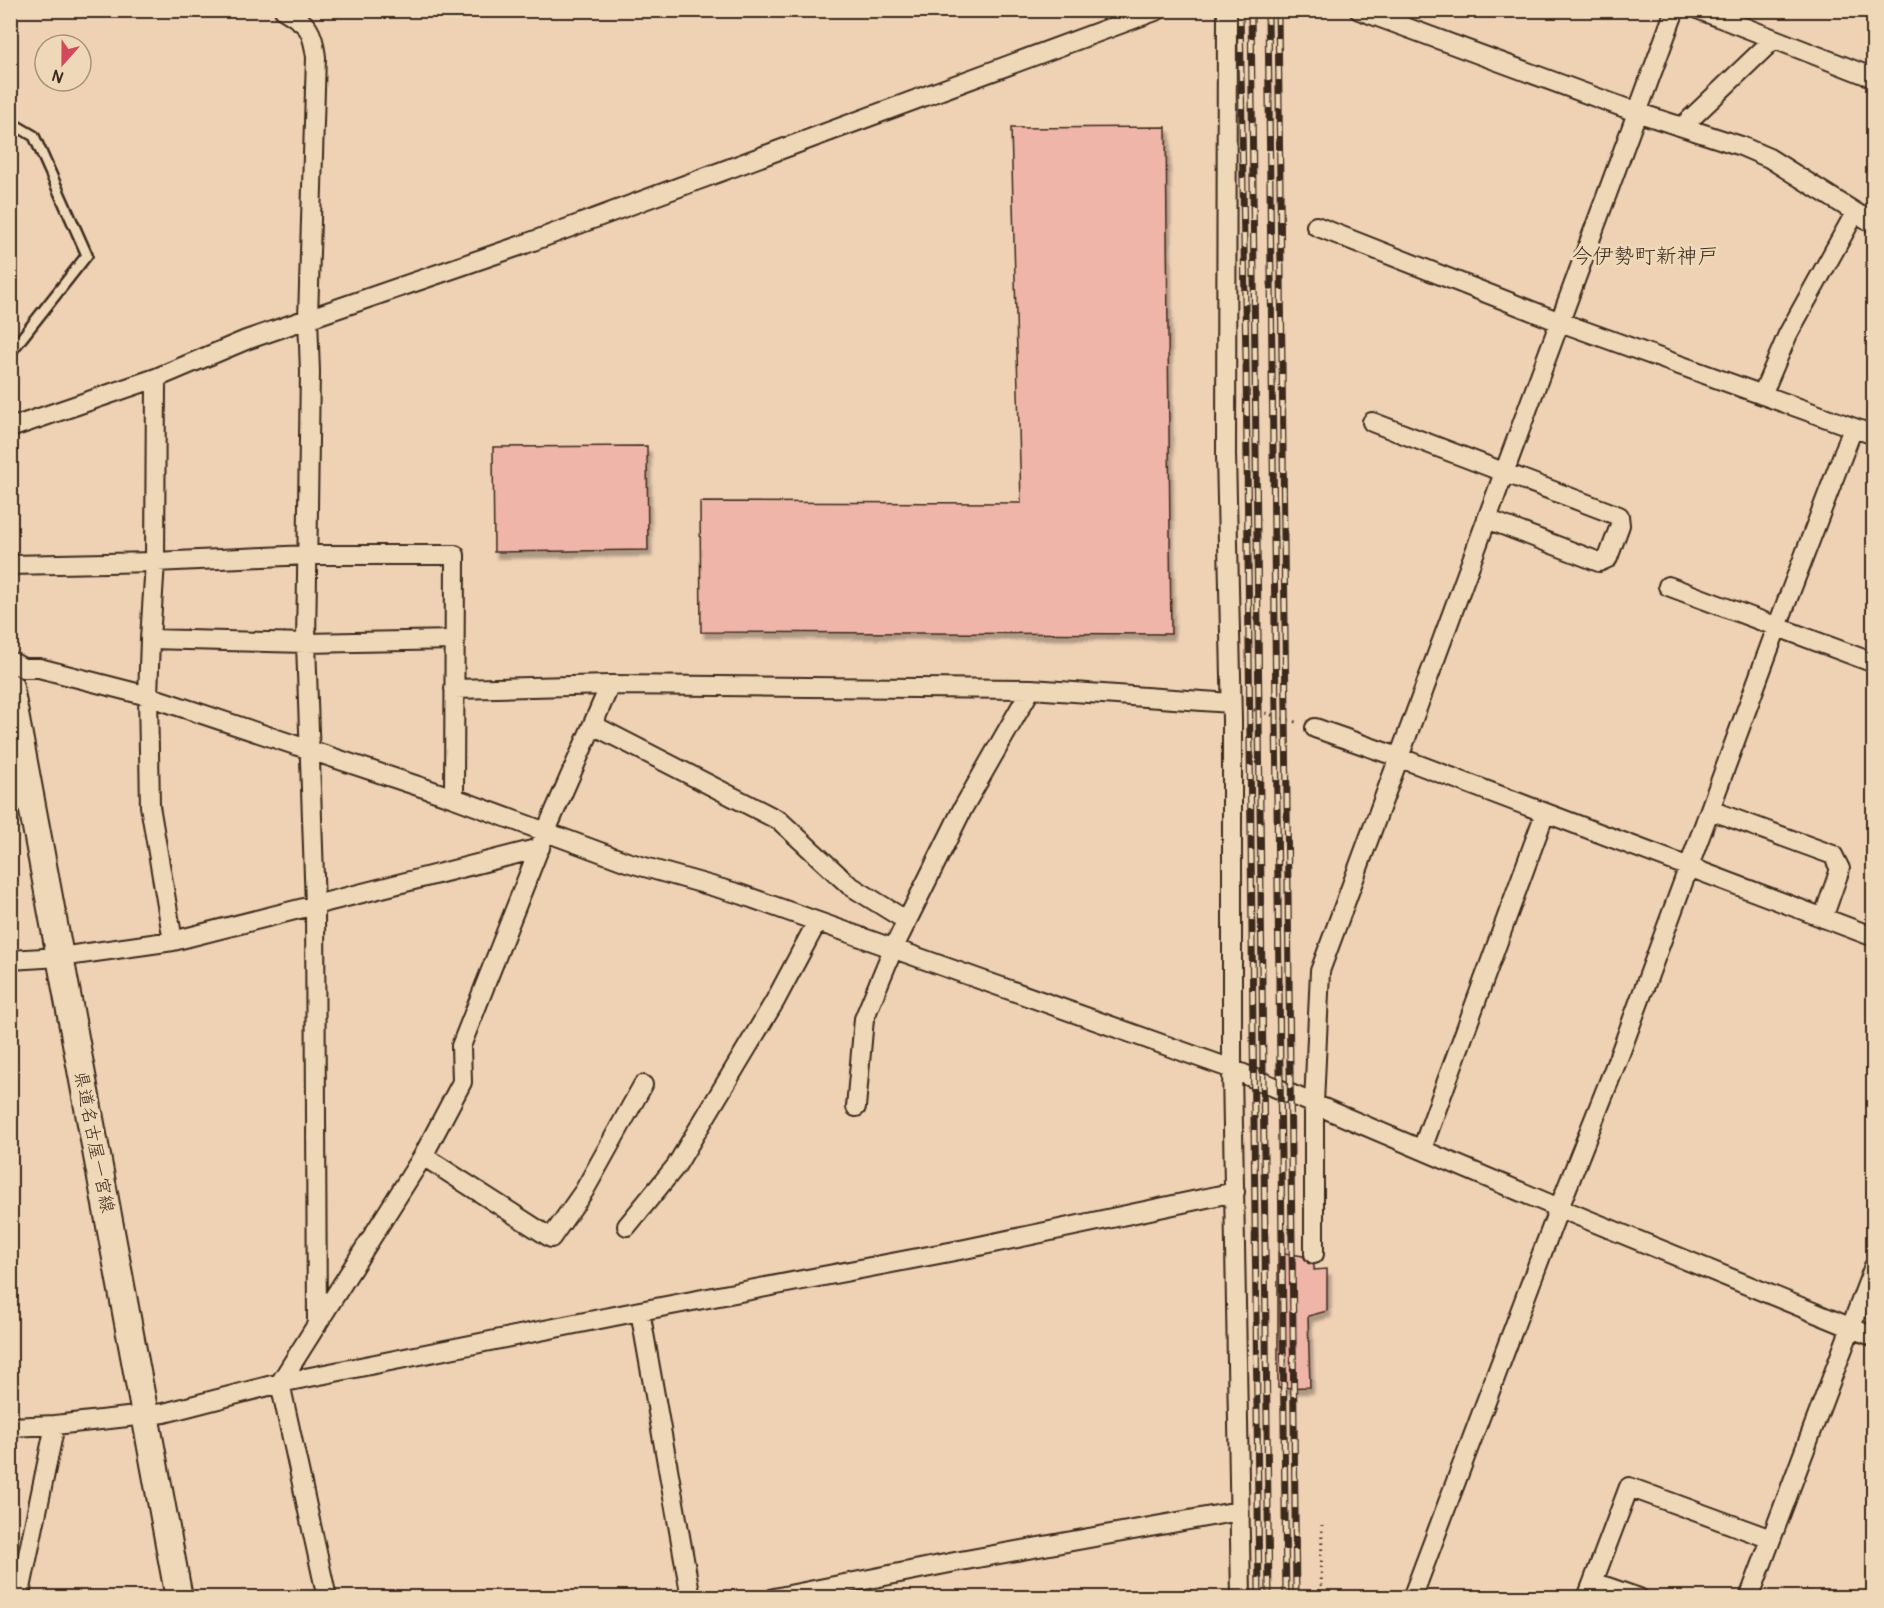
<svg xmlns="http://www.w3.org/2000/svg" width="1884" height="1608" viewBox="0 0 1884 1608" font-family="Pangolin,'Klee One',sans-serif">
  <defs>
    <filter id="shadow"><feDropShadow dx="3.5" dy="6" stdDeviation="1.5" flood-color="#0004"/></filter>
  </defs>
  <rect width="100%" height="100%" fill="#efd1b4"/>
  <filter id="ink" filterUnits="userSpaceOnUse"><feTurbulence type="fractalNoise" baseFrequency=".0167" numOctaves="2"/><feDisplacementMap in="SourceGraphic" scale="12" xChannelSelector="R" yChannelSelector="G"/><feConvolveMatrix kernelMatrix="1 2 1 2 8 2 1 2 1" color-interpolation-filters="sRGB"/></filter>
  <g filter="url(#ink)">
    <path fill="#efb5a8" stroke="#3b2a1e" stroke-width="1.5" filter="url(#shadow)" d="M1166 127 1171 634 701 632 700 502 1021 503 1011 128Z
      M647 446 648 550 494 552 493 447Z
      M1278 1252 1303 1256 1308 1263 1314 1265V1270L1327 1269V1311L1308 1316 1310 1387 1278 1388Z"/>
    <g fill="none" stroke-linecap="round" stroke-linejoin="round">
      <defs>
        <path id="service" d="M10 122 34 136 87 255 10 353"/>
        <path id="minor" d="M284 10C309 25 312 29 316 57L308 318 310 372 306 643 315 906 317 1325
          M1227 10 1226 455 1232 720V1069L1241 1598
          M1359 10 1636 112 1741 146 1769 158 1874 224
          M1700 10 1874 78
          M1682 127 1773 40
          M1316 226 1560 322 1874 435
          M156 378 155 562 150 639 148 696 150 806 173 941
          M1762 395 1788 334 1855 213
          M1372 422 1619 516 1620 525 1608 558 1599 562 1487 519
          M10 428 156 378 246 340 525 244 1158 10
          M10 565 155 562 308 555H455L454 798
          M1668 586 1874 663
          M150 639 306 643 454 640
          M10 661 23 668H39L148 696 454 798 627 862 740 894 1232 1069 1559 1208 1874 1337
          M454 689 610 685 1031 689 1231 703
          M593 725 780 821 849 885 907 921
          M1315 728 1398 757 1874 937
          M1710 810 1833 855 1840 869 1823 918
          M10 960 60 957 173 941 540 848
          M856 1107 864 1019 893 949 963 808 1031 689
          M1422 1149 1545 813
          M423 1156 551 1238 584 1191 643 1085
          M627 1226 676 1166 775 1001 817 922
          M1314 1254V1104L1320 971 1675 10
          M640 1311 691 1598
          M10 1427 55 1425 164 1413 280 1383 640 1311 965 1249 1235 1192
          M1593 1582 1639 1598
          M19 1598 55 1425
          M327 1598 280 1383 423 1156 462 1082 461 1046 546 831 610 685
          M774 1598 955 1562 1239 1511
          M1412 1598 1559 1208 1621 1051 1777 627 1853 428
          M1587 1598 1629 1487 1771 1539
          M1749 1598 1874 1266"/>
        <path id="secondary" d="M10 687 179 1598"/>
      </defs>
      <use href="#service" stroke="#3b2a1e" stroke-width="14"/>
      <use href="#minor" stroke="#3b2a1e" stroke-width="22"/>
      <use href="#secondary" stroke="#3b2a1e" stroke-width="30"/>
      <path stroke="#3b2a1e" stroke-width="3" stroke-dasharray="1.5 4.5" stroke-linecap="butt" d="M10 610 18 646
        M1248 708 1299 723
        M1321 1598 1322 1525"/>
      <use href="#service" stroke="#efd8b7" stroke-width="9"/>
      <use href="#minor" stroke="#efd8b7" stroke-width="18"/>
      <use href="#secondary" stroke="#efd8b7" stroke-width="26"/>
      <defs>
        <path id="rail" d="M1240 10 1246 362 1259 1598
          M1251 10 1269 1598
          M1268 10 1286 1598
          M1278 10 1296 1598"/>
      </defs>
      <use href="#rail" stroke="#3b2a1e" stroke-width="7"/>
      <use href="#rail" stroke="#efd8b7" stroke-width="4.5" stroke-dasharray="14" stroke-linecap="butt"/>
    </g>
  </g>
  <g text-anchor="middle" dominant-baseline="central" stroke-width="6" stroke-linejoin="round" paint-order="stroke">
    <g font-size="18" fill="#3b2a1e" stroke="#efd8b7">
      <text transform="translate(94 1142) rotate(79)">県道名古屋一宮線</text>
    </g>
    <g font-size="21" fill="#3b2a1e" stroke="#efd8b7">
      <text x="1645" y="256">今伊勢町新神戸</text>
    </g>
  </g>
  <rect width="1884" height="1608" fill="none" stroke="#efd8b7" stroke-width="36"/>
  <rect x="18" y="18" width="1848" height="1572" fill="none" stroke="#3b2a1e" stroke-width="2" filter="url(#ink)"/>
  <g transform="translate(63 63) rotate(201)"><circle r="28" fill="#efd8b7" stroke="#a7927a" stroke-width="1.5"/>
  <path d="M0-4.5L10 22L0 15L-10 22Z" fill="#d1495b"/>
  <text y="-9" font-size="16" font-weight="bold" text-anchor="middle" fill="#3b2a1e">N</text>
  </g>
</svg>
